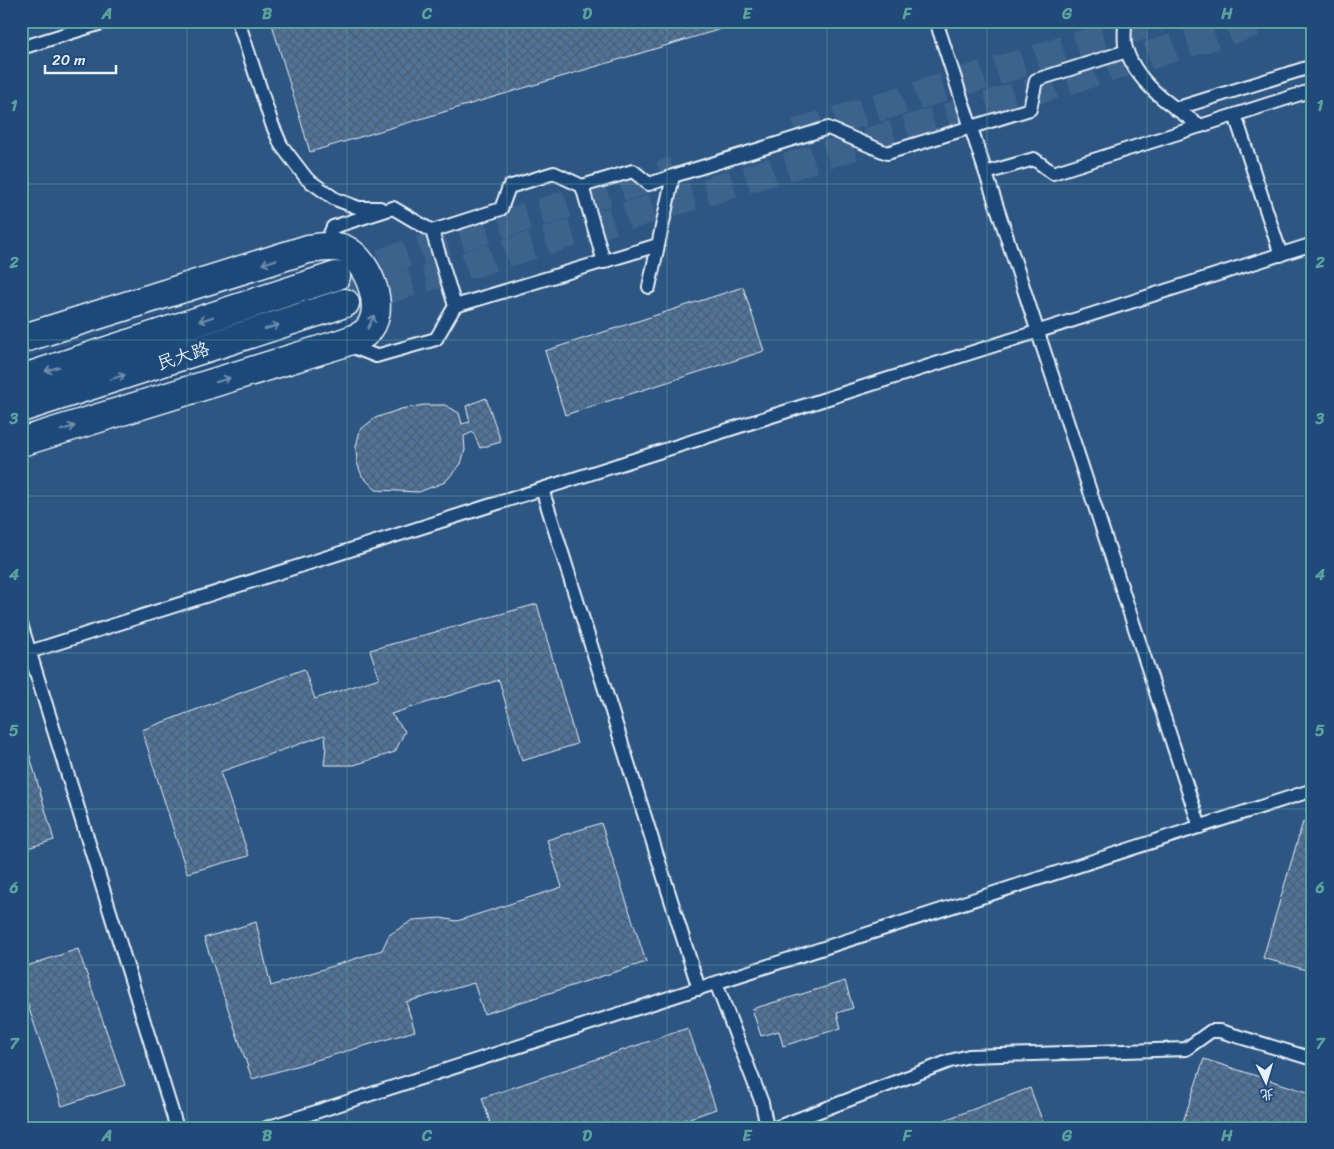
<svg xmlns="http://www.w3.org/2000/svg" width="1334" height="1149" viewBox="0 0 1334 1149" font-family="Sriracha,'LXGW WenKai TC',sans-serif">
  <defs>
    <pattern id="building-cross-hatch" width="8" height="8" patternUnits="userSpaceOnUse" patternTransform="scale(1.25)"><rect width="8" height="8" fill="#517399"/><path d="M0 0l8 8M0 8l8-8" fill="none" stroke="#4c5e72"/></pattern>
  </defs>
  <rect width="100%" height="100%" fill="#1f4a7a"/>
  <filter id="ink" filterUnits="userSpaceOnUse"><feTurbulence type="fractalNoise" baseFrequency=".02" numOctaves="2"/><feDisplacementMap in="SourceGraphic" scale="10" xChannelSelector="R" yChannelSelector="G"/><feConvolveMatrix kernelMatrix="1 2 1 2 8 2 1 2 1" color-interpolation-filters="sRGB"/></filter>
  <g filter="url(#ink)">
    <path fill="#2e5683" d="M21 21H1313V1128H21V422L352 325 331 262 21 359Z"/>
    <path fill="url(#building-cross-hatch)" stroke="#e8f1f8" d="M271 21H748L310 152Z
      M743 287 764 351 565 415 545 351Z
      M486 398 501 442 480 448 473 432 464 436 465 450 461 464 445 482 419 492 376 490 362 476 357 463 356 447 360 430 375 418 401 409 424 405H445L459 413 462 424 470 422 466 406Z
      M537 604 577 744 522 761 499 680 391 714 405 731 395 752 354 765H324L326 747 325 735 220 772 249 856 187 873 142 730 304 669 315 699 379 678 370 650Z
      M21 725 54 840 21 850Z
      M1303 822 1313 825V972L1263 958Z
      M601 823 646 962 484 1014 474 983 406 1002 415 1031 252 1079 204 938 256 922 271 986 382 950 389 935 413 920 441 918 457 921 562 887 547 840Z
      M78 949 125 1085 62 1106 21 985V968Z
      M845 981 853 1008 837 1013 841 1028 783 1046 779 1031 761 1036 752 1009Z
      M688 1028 716 1109 661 1128H492L482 1098Z
      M1204 1059 1313 1094V1128H1181Z
      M1030 1088 1045 1128H923Z"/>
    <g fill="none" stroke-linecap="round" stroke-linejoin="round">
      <path stroke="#3d638d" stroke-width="28" stroke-dasharray="28 14" stroke-linecap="butt" d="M796 133 1158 21
        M340 275 674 171
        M345 303 1261 21"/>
      <defs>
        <path id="service" d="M238 21 272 124 281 145 307 179 335 199 359 208H380
          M936 21 1200 827
          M1125 21C1125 29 1124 37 1125 45 1134 82 1171 106 1201 126
          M21 48 108 21
          M1175 109 1313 66
          M1235 115 1281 255
          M986 173 1034 159 1053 173 1313 90
          M582 186 604 262
          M432 231 501 209 509 187 554 173 582 186 633 171 649 184 673 176
          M324 247 333 227 393 208 432 231 455 306 436 339 376 356 348 345
          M649 287 673 176 828 128 887 153 1030 109 1036 80 1127 51
          M455 306 658 245
          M542 489 699 989
          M21 624 177 1128
          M29 652 1313 244
          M716 983 762 1103 767 1128
          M266 1128 1313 790
          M775 1128 950 1061 969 1056 1186 1049 1211 1031H1220L1313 1059"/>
        <path id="tertiary" d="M21 339 308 249C319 248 335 244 346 250 369 262 389 313 365 333 359 338 350 340 343 343L21 442"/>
        <path id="secondary" d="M21 379 336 276
          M21 408 345 303"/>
      </defs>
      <use href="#service" stroke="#e8f1f8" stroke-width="16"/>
      <use href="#tertiary" stroke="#e8f1f8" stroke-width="31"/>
      <use href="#secondary" stroke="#e8f1f8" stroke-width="31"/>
      <use href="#service" stroke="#1f4a7a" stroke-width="12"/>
      <use href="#tertiary" stroke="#1f4a7a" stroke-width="28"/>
      <use href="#secondary" stroke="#1f4a7a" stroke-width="28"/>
    </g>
    <defs><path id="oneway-shaft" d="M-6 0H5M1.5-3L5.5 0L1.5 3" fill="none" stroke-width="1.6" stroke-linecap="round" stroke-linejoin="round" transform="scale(1.25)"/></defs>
    <g stroke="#6f8dac">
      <use href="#oneway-shaft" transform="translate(269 262) rotate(163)"/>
      <use href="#oneway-shaft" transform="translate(206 319) rotate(162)"/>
      <use href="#oneway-shaft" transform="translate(371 322) rotate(-64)"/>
      <use href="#oneway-shaft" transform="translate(272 327) rotate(-18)"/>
      <use href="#oneway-shaft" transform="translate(52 369) rotate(162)"/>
      <use href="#oneway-shaft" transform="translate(118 377) rotate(-18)"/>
      <use href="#oneway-shaft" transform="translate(223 380) rotate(-17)"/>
      <use href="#oneway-shaft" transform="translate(68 428) rotate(-17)"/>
    </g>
  </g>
  <path fill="none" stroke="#5ba19e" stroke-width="1" stroke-opacity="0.55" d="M187 21V1128M347 21V1128M507 21V1128M667 21V1128M827 21V1128M987 21V1128M1147 21V1128M21 184H1313M21 340H1313M21 496H1313M21 653H1313M21 809H1313M21 965H1313"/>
  <g text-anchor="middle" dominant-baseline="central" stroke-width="5" stroke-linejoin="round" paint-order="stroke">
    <g font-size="18" fill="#e8f1f8" stroke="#1f4a7a">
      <text transform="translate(183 356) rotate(-18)">民大路</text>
    </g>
  </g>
  <rect width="1334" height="1149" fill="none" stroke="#1f4a7a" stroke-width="55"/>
  <g transform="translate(1266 1082) rotate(175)" stroke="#1f4a7a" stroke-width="4" paint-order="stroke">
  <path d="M0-4L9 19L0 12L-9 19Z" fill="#e8f1f8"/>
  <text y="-8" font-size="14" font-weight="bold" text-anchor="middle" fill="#e8f1f8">北</text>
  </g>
  <path d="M45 65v8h71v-8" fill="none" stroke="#e8f1f8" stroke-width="2.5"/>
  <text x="52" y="65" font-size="15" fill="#e8f1f8" stroke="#1f4a7a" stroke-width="4" paint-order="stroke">20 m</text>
  <rect x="28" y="28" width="1278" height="1094" fill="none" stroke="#5ba19e" stroke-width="2"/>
  <g font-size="16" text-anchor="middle" font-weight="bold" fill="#5ba19e">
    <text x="107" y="19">A</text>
    <text x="267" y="19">B</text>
    <text x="427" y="19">C</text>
    <text x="587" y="19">D</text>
    <text x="747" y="19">E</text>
    <text x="907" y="19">F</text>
    <text x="1067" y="19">G</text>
    <text x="1227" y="19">H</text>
    <text x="14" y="111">1</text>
    <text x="1320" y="111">1</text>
    <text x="14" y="268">2</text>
    <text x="1320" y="268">2</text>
    <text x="14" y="424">3</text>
    <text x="1320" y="424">3</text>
    <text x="14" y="580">4</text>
    <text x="1320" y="580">4</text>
    <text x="14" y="736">5</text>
    <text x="1320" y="736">5</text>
    <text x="14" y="893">6</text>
    <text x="1320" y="893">6</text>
    <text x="14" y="1049">7</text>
    <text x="1320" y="1049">7</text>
    <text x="107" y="1141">A</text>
    <text x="267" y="1141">B</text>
    <text x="427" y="1141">C</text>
    <text x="587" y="1141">D</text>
    <text x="747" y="1141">E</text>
    <text x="907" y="1141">F</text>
    <text x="1067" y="1141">G</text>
    <text x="1227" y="1141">H</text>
  </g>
</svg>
